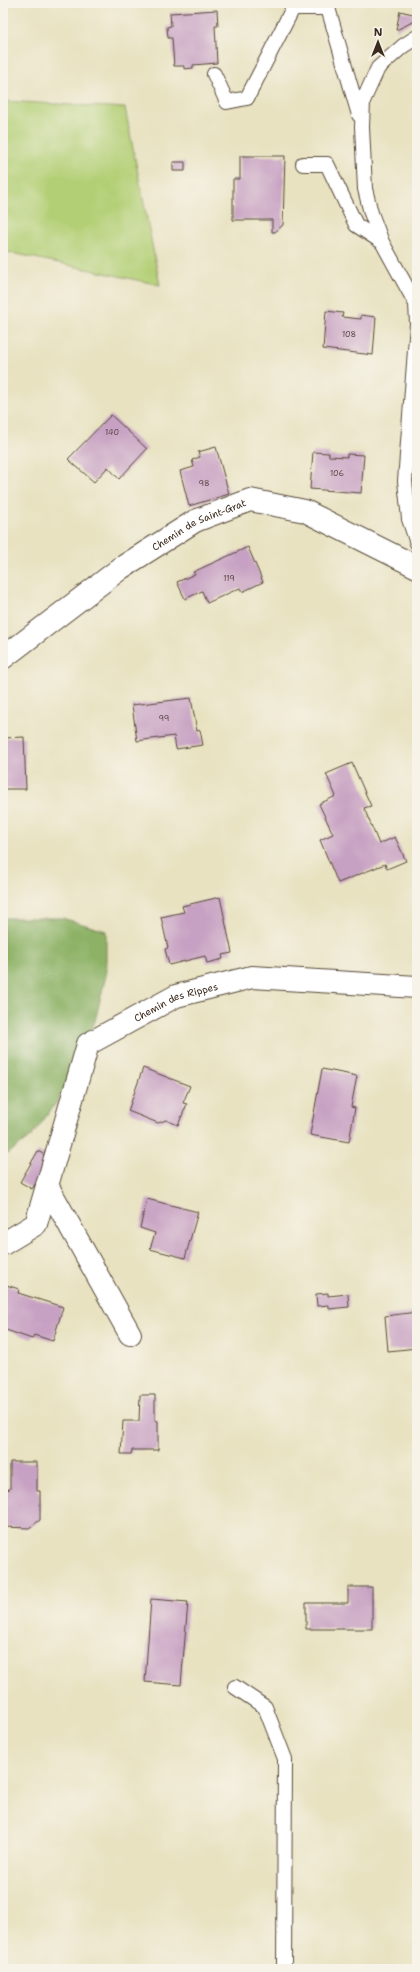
<svg xmlns="http://www.w3.org/2000/svg" width="420" height="1972" viewBox="0 0 420 1972" font-family="'Shantell Sans',sans-serif">
  <rect width="100%" height="100%" fill="#f7f3e8"/>
  <filter id="ink" filterUnits="userSpaceOnUse"><feTurbulence type="fractalNoise" baseFrequency=".025" numOctaves="2"/><feDisplacementMap in="SourceGraphic" scale="8" xChannelSelector="R" yChannelSelector="G"/><feConvolveMatrix kernelMatrix="1 2 1 2 8 2 1 2 1" color-interpolation-filters="sRGB"/></filter>
  <filter id="wash" filterUnits="userSpaceOnUse"><feTurbulence type="fractalNoise" baseFrequency=".012" numOctaves="4" result="noise"/><feDisplacementMap in="SourceGraphic" scale="16" xChannelSelector="R" yChannelSelector="G"/><feGaussianBlur stdDeviation="0.9" result="paint"/><feColorMatrix in="noise" values="0 0 0 0 0 0 0 0 0 0 0 0 0 0 0 0 0 1.4 0 .05"/><feComposite in="paint" operator="in"/></filter>
  <g filter="url(#wash)">
    <rect width="100%" height="100%" fill="#e8e2c1"/>
    <path fill="#b2cf75" stroke="#767c4a" d="M3 101 125 108 160 285 3 251Z"/>
    <path fill="#8db266" stroke="#646e42" d="M3 918H62L106 931V975L95 1021 66 1089 31 1137 3 1157Z"/>
    <g id="blocks">
      <path fill="#c7a1c3" d="M217 10 218 26H215L217 63 193 65V68L184 69V66H174L172 38H168L167 27 171 26 170 13Z
        M400 11 417 15V20L396 30Z
        M240 156H285L283 225 275 232H272V220H233V179H240Z
        M173 162H185V171H173Z
        M416 237H417V253H415Z
        M326 311 343 313 342 317 361 319V315L376 317 373 355 323 349Z
        M111 415 147 449 119 479 108 467 94 482 68 459Z
        M216 447 229 494 189 506 180 471 194 467 192 460 200 457 198 452Z
        M313 452 329 453V456L347 457V454L364 455 361 493 310 489Z
        M248 547 263 582 242 592 240 588 207 603 202 591 185 599 177 582 195 574 193 572Z
        M191 698 197 731 200 730 203 745 176 749 174 736 137 741 132 705Z
        M24 737 26 789H3V738Z
        M352 763 371 806 364 808 379 844 395 837 406 861 387 869 385 864 338 883 320 840 333 834 319 804 336 796 326 774Z
        M220 897 232 953 222 955 223 959 207 963 205 956 169 965 165 949 168 948 161 917 184 912 182 906Z
        M143 1068 190 1086 183 1103 187 1104 178 1125 166 1120 158 1123 128 1111Z
        M322 1069 357 1076 351 1107 355 1108 349 1142 310 1135Z
        M38 1151 51 1159 32 1189 20 1182Z
        M147 1199 198 1212 185 1258 150 1249 155 1233 140 1228Z
        M3 1284 19 1289 18 1293 63 1307 53 1341 34 1335 32 1339 3 1329Z
        M328 1293V1296L348 1294 349 1307 329 1309V1305L317 1306 316 1294Z
        M417 1312V1348L388 1351 385 1316Z
        M140 1395H155V1420L158 1421V1450H132L131 1454H121L123 1421H139Z
        M10 1462H37V1491H40V1520L29 1528 4 1527 5 1490 10 1489Z
        M348 1587H372V1629H306V1603H348Z
        M151 1599 188 1602 181 1685 145 1682Z"/>
    </g>
  </g>
  <g filter="url(#ink)">
    <use href="#blocks" fill-opacity="0" stroke="#554636" stroke-width="1"/>
    <g fill="none" stroke-linecap="round" stroke-linejoin="round">
      <defs>
        <path id="lane" d="M417 37 403 46 378 68 363 101 362 127 365 189 371 213 382 242 416 304 417 323
          M214 74 227 102 247 98 293 8H328L359 115
          M303 164H327L356 225 382 242
          M417 324 405 481 409 519 417 543
          M235 1687 265 1707 285 1759 284 1969"/>
        <g id="street">
          <path id="s1" d="M3 658 121 568 195 521 250 500 305 511 417 567"/>
          <path d="M47 1185 130 1334"/>
          <path id="s2" d="M3 1244 36 1224 88 1044 176 996 252 977 417 987"/>
        </g>
      </defs>
      <use href="#lane" stroke="#554636" stroke-width="16"/>
      <use href="#street" stroke="#554636" stroke-width="24"/>
      <use href="#lane" stroke="#fff" stroke-width="14"/>
      <use href="#street" stroke="#fff" stroke-width="22"/>
    </g>
  </g>
  <g text-anchor="middle" dominant-baseline="central" stroke-width="4" stroke-linejoin="round" paint-order="stroke">
    <g font-size="8" fill="#5e4847">
      <text x="349" y="334">108</text>
      <text x="112" y="432">140</text>
      <text x="337" y="473">106</text>
      <text x="204" y="483">98</text>
      <text x="229" y="578">119</text>
      <text x="164" y="718">99</text>
    </g>
    <g font-size="10" fill="#3b2a1e" stroke="#f7f3e8">
      <text stroke="none"><textPath href="#s1" startOffset="238">Chemin de Saint-Grat</textPath></text>
      <text stroke="none"><textPath href="#s2" startOffset="324">Chemin des Rippes</textPath></text>
    </g>
  </g>
  <rect width="420" height="1972" fill="none" stroke="#f7f3e8" stroke-width="16"/>
  <g transform="translate(378 42)" stroke="#f7f3e8" stroke-width="3" paint-order="stroke">
  <path d="M0-3L7 15L0 10L-7 15Z" fill="#3b2a1e"/>
  <text y="-6" font-size="11" font-weight="bold" text-anchor="middle" fill="#3b2a1e">N</text>
  </g>
</svg>
